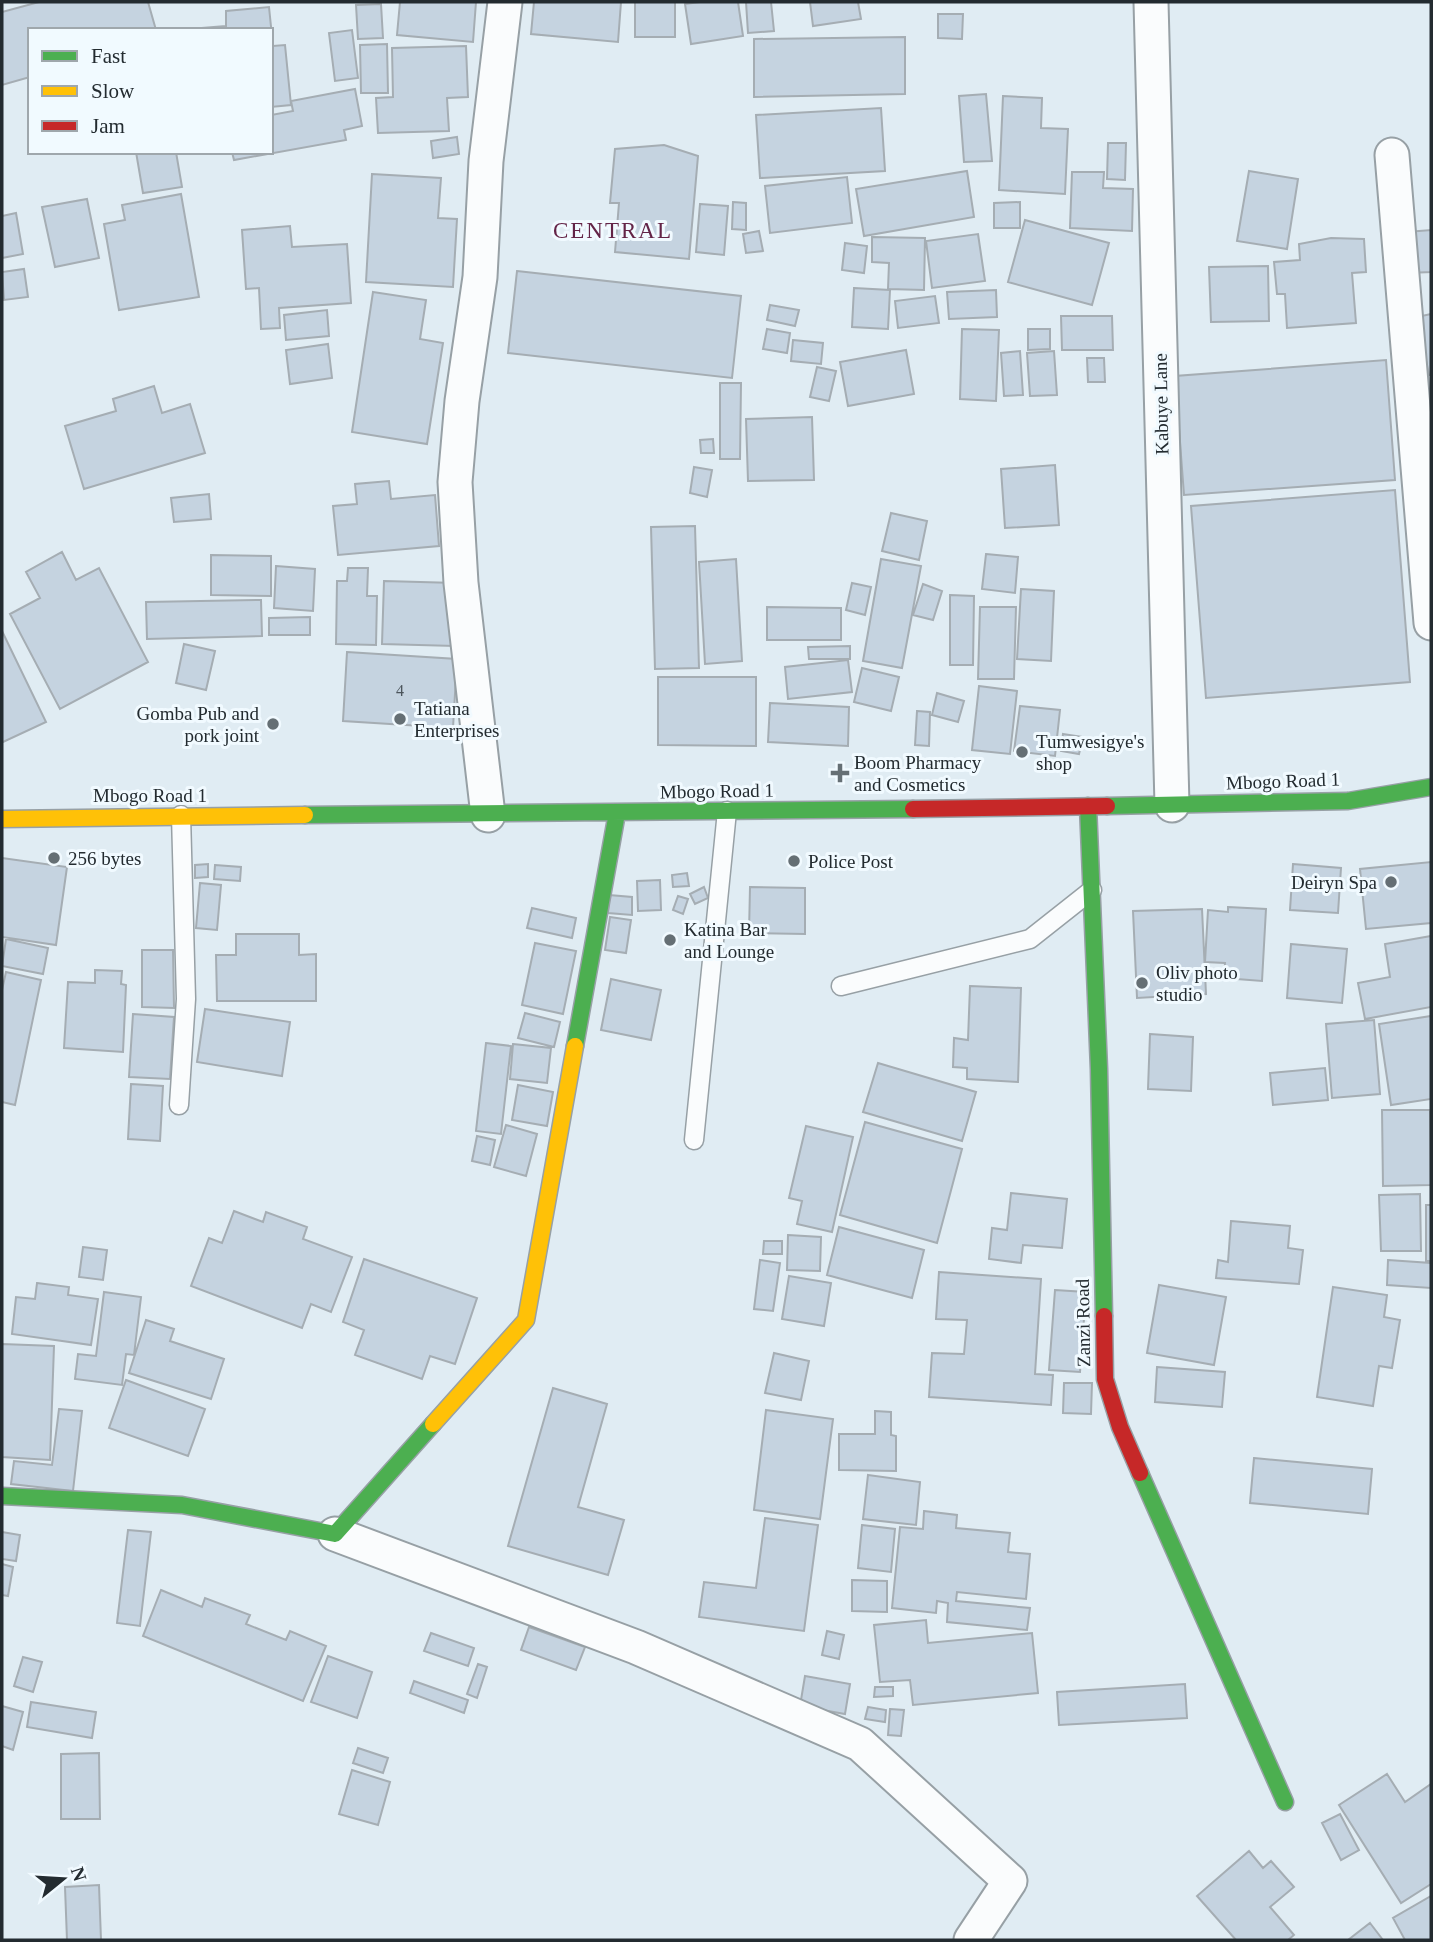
<svg xmlns="http://www.w3.org/2000/svg" width="1433" height="1942" viewBox="0 0 1433 1942" font-family="Georgia,serif">
  <rect width="100%" height="100%" fill="#e0ecf3"/>
  <path fill="#c5d3e0" stroke="#a5adb3" stroke-width="2" d="M39 2H148L156 30H30V77L2 85V12Z
    M400 2H476L473 42 397 35Z
    M534 2H621L618 42 531 34Z
    M635 2H675V37H635Z
    M700 2H738L743 36 691 44 685 4Z
    M746 2H771L774 31 748 33Z
    M810 2H858L861 19 813 26Z
    M381 4 383 38 358 39 356 5Z
    M269 7 273 46 285 45 291 105 271 107V30H177L226 26V11Z
    M938 14H963L962 39 938 38Z
    M352 30 358 78 335 81 329 33Z
    M905 37V94L754 97V39Z
    M387 44 388 93H361L360 45Z
    M466 46 468 97 447 98 449 131 378 133 376 98 393 97 392 48Z
    M355 89 362 126 344 130 346 140 234 160 232 152H271V115L293 111 291 101Z
    M986 94 992 161 964 162 959 96Z
    M1003 96 1042 98 1041 128 1068 129 1065 194 999 190Z
    M881 108 885 171 760 178 756 115Z
    M457 137 459 154 433 158 431 141Z
    M1108 143H1126L1125 180 1107 179Z
    M664 145 698 156 689 259 615 252 619 203H610L615 149Z
    M136 152H176L182 187 143 193Z
    M967 171 974 217 864 236 856 189Z
    M1249 171 1298 179 1287 249 1237 241Z
    M1072 172H1104L1103 188 1133 189 1132 231 1070 228Z
    M372 174 441 178 438 218 457 219 453 287 366 282Z
    M847 177 852 223 770 233 765 186Z
    M181 194 199 297 119 310 104 224 125 220 122 205Z
    M87 199 99 258 55 267 42 207Z
    M733 202 746 203V230L732 229Z
    M1020 202V228H994V203Z
    M700 204 728 206 724 255 696 252Z
    M16 213 23 254 2 258V216Z
    M1025 220 1109 243 1092 305 1008 282Z
    M290 226 292 247 347 244 351 303 279 308 280 328 261 329 259 288 246 289 242 230Z
    M1431 230V272L1408 273 1407 232Z
    M759 231 763 251 746 253 743 234Z
    M978 234 985 281 932 288 926 241Z
    M872 237 925 238 924 290 888 289 889 263 872 262Z
    M1331 238 1364 239 1366 272 1352 273 1356 323 1287 328 1285 294H1277L1274 262 1300 260 1299 244Z
    M845 243 867 246 864 273 842 270Z
    M1268 266 1269 321 1211 322 1209 267Z
    M24 269 28 297 4 300 2 272Z
    M517 271 741 296 732 378 508 353Z
    M854 288 890 290 888 329 852 327Z
    M996 290 997 317 949 319 947 292Z
    M373 292 426 300 420 339 443 343 427 444 352 432Z
    M935 296 939 323 898 328 895 301Z
    M770 305 799 310 795 326 767 320Z
    M327 310 329 336 286 340 284 315Z
    M1431 314V375H1429L1417 317Z
    M1061 316H1112L1113 350H1062Z
    M767 329 790 333 787 353 763 349Z
    M962 329 999 330 996 401 960 399Z
    M1028 329H1050V349L1028 350Z
    M793 340 823 343 821 364 791 361Z
    M328 344 332 378 290 384 286 350Z
    M906 350 914 394 848 406 840 362Z
    M1020 351 1023 395 1004 396 1001 353Z
    M1054 351 1057 395 1030 396 1027 353Z
    M1087 358H1104L1105 382H1088Z
    M1386 360 1395 480 1184 495 1175 376Z
    M817 367 836 371 829 401 810 397Z
    M720 383H741L740 459H720Z
    M154 386 162 413 190 404 205 453 84 489 65 426 116 411 113 399Z
    M812 417 814 480 748 481 746 419Z
    M713 439 714 453H701L700 440Z
    M1055 465 1059 525 1005 528 1001 469Z
    M694 467 712 470 707 497 690 493Z
    M389 481 391 499 435 495 439 546 338 555 333 506 357 504 355 484Z
    M1395 490 1410 682 1206 698 1191 506Z
    M209 494 211 519 174 522 171 498Z
    M891 513 927 521 919 560 882 551Z
    M695 526 699 668 655 669 651 527Z
    M62 552 76 580 99 568 148 662 60 709 10 614 40 598 26 572Z
    M986 554 1018 557 1015 593 982 589Z
    M211 555 271 556V596L211 595Z
    M736 559 742 661 705 664 699 562Z
    M881 559 921 566 902 668 863 661Z
    M276 566 315 569 313 611 274 608Z
    M348 568H368L367 596H377L376 645 336 644 337 581H347Z
    M384 581 456 583 455 646 382 644Z
    M852 583 871 587 865 615 846 610Z
    M923 584 942 591 933 620 913 615Z
    M1021 589 1054 591 1051 661 1017 659Z
    M950 595 974 596 973 665H950Z
    M261 600 262 636 147 639 146 602Z
    M767 607 841 608V640H767Z
    M980 607H1016L1014 679H978Z
    M310 617V635H269V618Z
    M2 631 46 722 3 742 2 741Z
    M184 644 215 651 206 690 176 683Z
    M850 646V659H809L808 647Z
    M347 652 457 659 453 728 343 721Z
    M848 660 852 692 788 699 785 667Z
    M862 668 899 677 891 711 854 702Z
    M658 677H756V746L658 745Z
    M979 686 1017 691 1010 754 972 750Z
    M937 693 964 701 958 722 932 715Z
    M770 703 849 707 848 746 768 742Z
    M1020 706 1060 710 1055 756 1014 751Z
    M917 711 930 712 929 746 915 745Z
    M1063 734 1083 737 1079 754 1061 751Z
    M2 858 67 867 56 945 2 937Z
    M1431 862V923L1366 929 1360 869Z
    M208 864V877L195 878V865Z
    M1293 864 1341 868 1338 913 1290 910Z
    M215 865 241 867 240 881 214 879Z
    M687 873 689 886 673 887 672 875Z
    M660 880 661 910 638 911 637 881Z
    M200 883 221 885 217 930 196 928Z
    M704 887 708 898 695 904 690 894Z
    M750 887 805 888V934L749 933Z
    M609 895 632 897V915L608 913Z
    M678 896 688 899 683 914 673 910Z
    M1228 907 1266 909 1262 981 1224 978 1225 963 1205 962 1208 910 1228 912Z
    M532 908 576 918 572 938 527 928Z
    M1202 909 1206 994 1137 998 1133 911Z
    M610 917 631 920 626 953 605 950Z
    M236 934H299V955L316 954V1001H217L216 955H236Z
    M1431 936V1007L1365 1019 1358 983 1390 977 1385 944Z
    M6 939 48 948 43 974 2 966Z
    M535 943 576 951 563 1014 522 1005Z
    M1291 944 1347 949 1342 1003 1287 998Z
    M142 950H173L174 1008 142 1007Z
    M95 970 122 971 121 984 126 985 123 1052 64 1048 68 982 95 983Z
    M6 972 41 980 15 1105 2 1102V990Z
    M611 979 661 990 651 1040 601 1030Z
    M970 986 1021 988 1018 1082 967 1079V1068L953 1067 954 1038 968 1040Z
    M205 1009 290 1022 282 1076 197 1062Z
    M525 1013 560 1022 554 1047 518 1038Z
    M133 1014 174 1017 170 1079 129 1077Z
    M1431 1016V1099L1391 1105 1379 1024Z
    M1374 1020 1380 1094 1332 1098 1326 1024Z
    M1150 1034 1193 1037 1191 1091 1148 1089Z
    M486 1043 511 1046 501 1134 476 1131Z
    M513 1044 551 1048 547 1083 510 1079Z
    M878 1063 976 1092 962 1141 863 1112Z
    M1325 1068 1328 1100 1273 1105 1270 1073Z
    M131 1084 163 1086 160 1141 128 1139Z
    M518 1085 553 1092 547 1126 512 1120Z
    M1382 1110H1430L1431 1185 1383 1186Z
    M865 1122 962 1149 937 1243 840 1215Z
    M506 1125 537 1134 526 1176 494 1167Z
    M806 1126 853 1137 832 1232 797 1224 802 1201 789 1198Z
    M477 1136 495 1140 490 1165 472 1161Z
    M1011 1193 1067 1199 1062 1248 1023 1245 1021 1263 989 1259 992 1228 1007 1230Z
    M1420 1194 1421 1251H1381L1379 1195Z
    M1426 1205H1431V1261H1426Z
    M234 1211 263 1222 266 1212 307 1227 303 1239 352 1257 331 1312 311 1304 302 1328 191 1286 209 1238 222 1243Z
    M1231 1221 1290 1226 1288 1248 1303 1250 1299 1284 1216 1278 1218 1260 1228 1262Z
    M839 1227 924 1250 912 1298 827 1275Z
    M788 1235 821 1237 820 1271 787 1270Z
    M764 1241H782V1254H763Z
    M83 1247 107 1250 103 1280 79 1277Z
    M364 1259 477 1298 455 1364 430 1356 422 1379 355 1355 364 1330 343 1322Z
    M760 1260 780 1263 773 1311 754 1309Z
    M1388 1260 1431 1263V1288L1387 1285Z
    M939 1272 1041 1279 1035 1374 1053 1375 1051 1405 929 1397 932 1353 964 1354 967 1320 936 1319Z
    M789 1276 831 1283 824 1326 782 1319Z
    M37 1283 69 1287 68 1295 98 1299 91 1345 12 1334 16 1297 35 1299Z
    M1159 1285 1226 1297 1214 1365 1147 1353Z
    M1333 1287 1387 1295 1384 1317 1400 1320 1392 1368 1379 1366 1373 1406 1317 1397Z
    M1055 1290 1086 1292 1080 1372 1049 1370Z
    M104 1292 141 1297 134 1355 126 1354 122 1385 75 1379 78 1354 96 1356Z
    M146 1320 174 1329 170 1341 224 1359 211 1399 129 1373Z
    M2 1344 54 1346 50 1460 2 1457Z
    M774 1353 809 1361 801 1400 765 1393Z
    M1157 1367 1225 1372 1222 1407 1155 1402Z
    M126 1380 205 1409 188 1456 109 1428Z
    M1064 1383H1092L1091 1414 1063 1413Z
    M553 1388 607 1404 578 1507 624 1520 608 1575 508 1546Z
    M59 1409 82 1411 73 1491 11 1484 14 1461 52 1465Z
    M766 1410 833 1419 820 1519 754 1510Z
    M875 1411 891 1412V1435L896 1436V1471L839 1470V1434H875Z
    M1254 1458 1372 1469 1368 1514 1250 1503Z
    M868 1475 920 1482 916 1525 863 1519Z
    M924 1511 957 1515 956 1528 1010 1533 1008 1552 1030 1554 1026 1599 957 1592 956 1601 1030 1608 1027 1630 947 1622 948 1603 937 1601 936 1613 892 1608 900 1527 923 1529Z
    M765 1518 818 1525 804 1631 699 1617 704 1582 756 1588Z
    M862 1525 895 1529 891 1572 858 1568Z
    M128 1530 151 1532 140 1626 117 1623Z
    M2 1532 20 1535 16 1561 2 1559Z
    M2 1564 13 1567 8 1596 2 1595Z
    M852 1580 887 1581V1612L852 1611Z
    M161 1590 202 1607 205 1598 250 1615 246 1624 286 1640 290 1631 326 1646 303 1701 143 1636Z
    M926 1620 928 1643 1032 1633 1038 1693 913 1705 910 1680 880 1682 874 1625Z
    M529 1627 585 1647 576 1670 521 1650Z
    M827 1631 844 1635 839 1659 822 1655Z
    M431 1633 474 1648 468 1666 424 1651Z
    M328 1656 372 1672 357 1718 311 1702Z
    M23 1657 42 1662 33 1692 14 1686Z
    M478 1664 487 1667 477 1698 467 1694Z
    M805 1676 850 1684 845 1714 800 1706Z
    M414 1681 468 1700 464 1713 410 1693Z
    M1185 1684 1187 1718 1059 1725 1057 1692Z
    M875 1687H893V1696L874 1697Z
    M31 1702 96 1712 92 1738 27 1727Z
    M2 1706 23 1712 13 1750 2 1746Z
    M868 1707 886 1710 885 1722 865 1719Z
    M890 1709 904 1710 901 1736 888 1735Z
    M358 1748 388 1758 383 1773 353 1763Z
    M99 1753 100 1819H61V1754Z
    M352 1770 390 1782 378 1825 339 1814Z
    M1387 1774 1405 1802 1431 1784V1884L1401 1903 1339 1805Z
    M1340 1814 1359 1850 1341 1860 1322 1823Z
    M1249 1851 1263 1868 1271 1861 1294 1887 1270 1907 1294 1935 1288 1940H1236L1197 1896Z
    M99 1885 101 1940H67L65 1887Z
    M1431 1896V1940H1405L1393 1918Z
    M1370 1923 1383 1940H1348Z"/>
  <g fill="none" stroke-linecap="round" stroke-linejoin="round">
    <defs>
      <path id="lane" d="M841 986 1030 939 1092 890
        M179 1105 186 999 181 815
        M694 1140 727 811"/>
      <path id="street" d="M1151 2 1172 805
        M1392 155 1431 623
        M488 815 461 583 455 482 462 401 480 277 486 161 505 2
        M335 1534 636 1647 860 1744 1010 1881 971 1940"/>
      <path id="fast" d="M1088 806 1099 1069 1104 1316
        M1107 806 1348 801 1431 787
        M305 815 913 809
        M575 1046 617 813
        M1140 1473 1285 1802
        M2 1496 182 1505 335 1534 433 1424"/>
      <path id="slow" d="M2 819 305 815
        M433 1424 526 1320 575 1046"/>
      <path id="jam" d="M913 809 1107 806
        M1104 1316 1105 1379 1120 1427 1140 1473"/>
    </defs>
    <use href="#lane" stroke="#97a0a5" stroke-width="21"/>
    <use href="#street" stroke="#97a0a5" stroke-width="37"/>
    <use href="#fast" stroke="#97a0a5" stroke-width="19"/>
    <use href="#slow" stroke="#97a0a5" stroke-width="19"/>
    <use href="#jam" stroke="#97a0a5" stroke-width="19"/>
    <use href="#lane" stroke="#fafcfd" stroke-width="18"/>
    <use href="#street" stroke="#fafcfd" stroke-width="33"/>
    <use href="#fast" stroke="#4caf50" stroke-width="16"/>
    <use href="#slow" stroke="#ffc107" stroke-width="16"/>
    <use href="#jam" stroke="#c62828" stroke-width="16"/>
  </g>
  <g fill="#656f74" stroke="#f1faff" stroke-width="2.5">
    <circle cx="400" cy="719" r="7"/>
    <circle cx="273" cy="724" r="7"/>
    <circle cx="1022" cy="752" r="7"/>
    <path d="M836.5 762.5h7v7h7v7h-7v7h-7v-7h-7v-7h7z"/>
    <circle cx="54" cy="858" r="7"/>
    <circle cx="794" cy="861" r="7"/>
    <circle cx="1391" cy="882" r="7"/>
    <circle cx="670" cy="940" r="7"/>
    <circle cx="1142" cy="983" r="7"/>
  </g>
  <g text-anchor="middle" dominant-baseline="central" stroke-width="6" stroke-linejoin="round" paint-order="stroke">
    <g font-size="16" fill="#4c555c">
      <text x="400" y="690">4</text>
    </g>
    <g font-size="19" fill="#232b30" stroke="#f1faff">
      <text transform="translate(1161 404) rotate(-91)">Kabuye Lane</text>
      <text transform="translate(1283 781) rotate(-2)">Mbogo Road 1</text>
      <text transform="translate(717 791) rotate(-1)">Mbogo Road 1</text>
      <text x="150" y="795">Mbogo Road 1</text>
      <text transform="translate(1083 1323) rotate(-91)">Zanzi Road</text>
    </g>
    <g font-size="19" fill="#232b30" stroke="#f1faff" text-anchor="start">
      <text x="414" y="708">Tatiana<tspan x="414" dy="22">Enterprises</tspan></text>
      <text x="259" y="713" text-anchor="end">Gomba Pub and<tspan x="259" dy="22">pork joint</tspan></text>
      <text x="1036" y="741">Tumwesigye's<tspan x="1036" dy="22">shop</tspan></text>
      <text x="854" y="762">Boom Pharmacy<tspan x="854" dy="22">and Cosmetics</tspan></text>
      <text x="68" y="858">256 bytes</text>
      <text x="808" y="861">Police Post</text>
      <text x="1377" y="882" text-anchor="end">Deiryn Spa</text>
      <text x="684" y="929">Katina Bar<tspan x="684" dy="22">and Lounge</tspan></text>
      <text x="1156" y="972">Oliv photo<tspan x="1156" dy="22">studio</tspan></text>
    </g>
    <g font-size="23" letter-spacing="2" fill="#632447" stroke="#f1faff">
      <text x="613" y="230">CENTRAL</text>
    </g>
  </g>
  <rect width="1433" height="1942" fill="none" stroke="#232b30" stroke-width="7"/>
  <rect x="28" y="28" width="245" height="126" fill="#f1faff" stroke="#9fa7ac" stroke-width="2"/>
  <rect x="42" y="51" width="35" height="10" fill="#4caf50" stroke="#9fa7ac" stroke-width="2"/>
  <text x="91" y="63" font-size="21" fill="#232b30">Fast</text>
  <rect x="42" y="86" width="35" height="10" fill="#ffc107" stroke="#9fa7ac" stroke-width="2"/>
  <text x="91" y="98" font-size="21" fill="#232b30">Slow</text>
  <rect x="42" y="121" width="35" height="10" fill="#c62828" stroke="#9fa7ac" stroke-width="2"/>
  <text x="91" y="133" font-size="21" fill="#232b30">Jam</text>
  <g transform="translate(63 1879) rotate(72)" stroke="#f1faff" stroke-width="5" paint-order="stroke">
  <path d="M0-5L12 26L0 18L-12 26Z" fill="#232b30"/>
  <text y="-10" font-size="19" font-weight="bold" text-anchor="middle" fill="#232b30">N</text>
  </g>
</svg>
